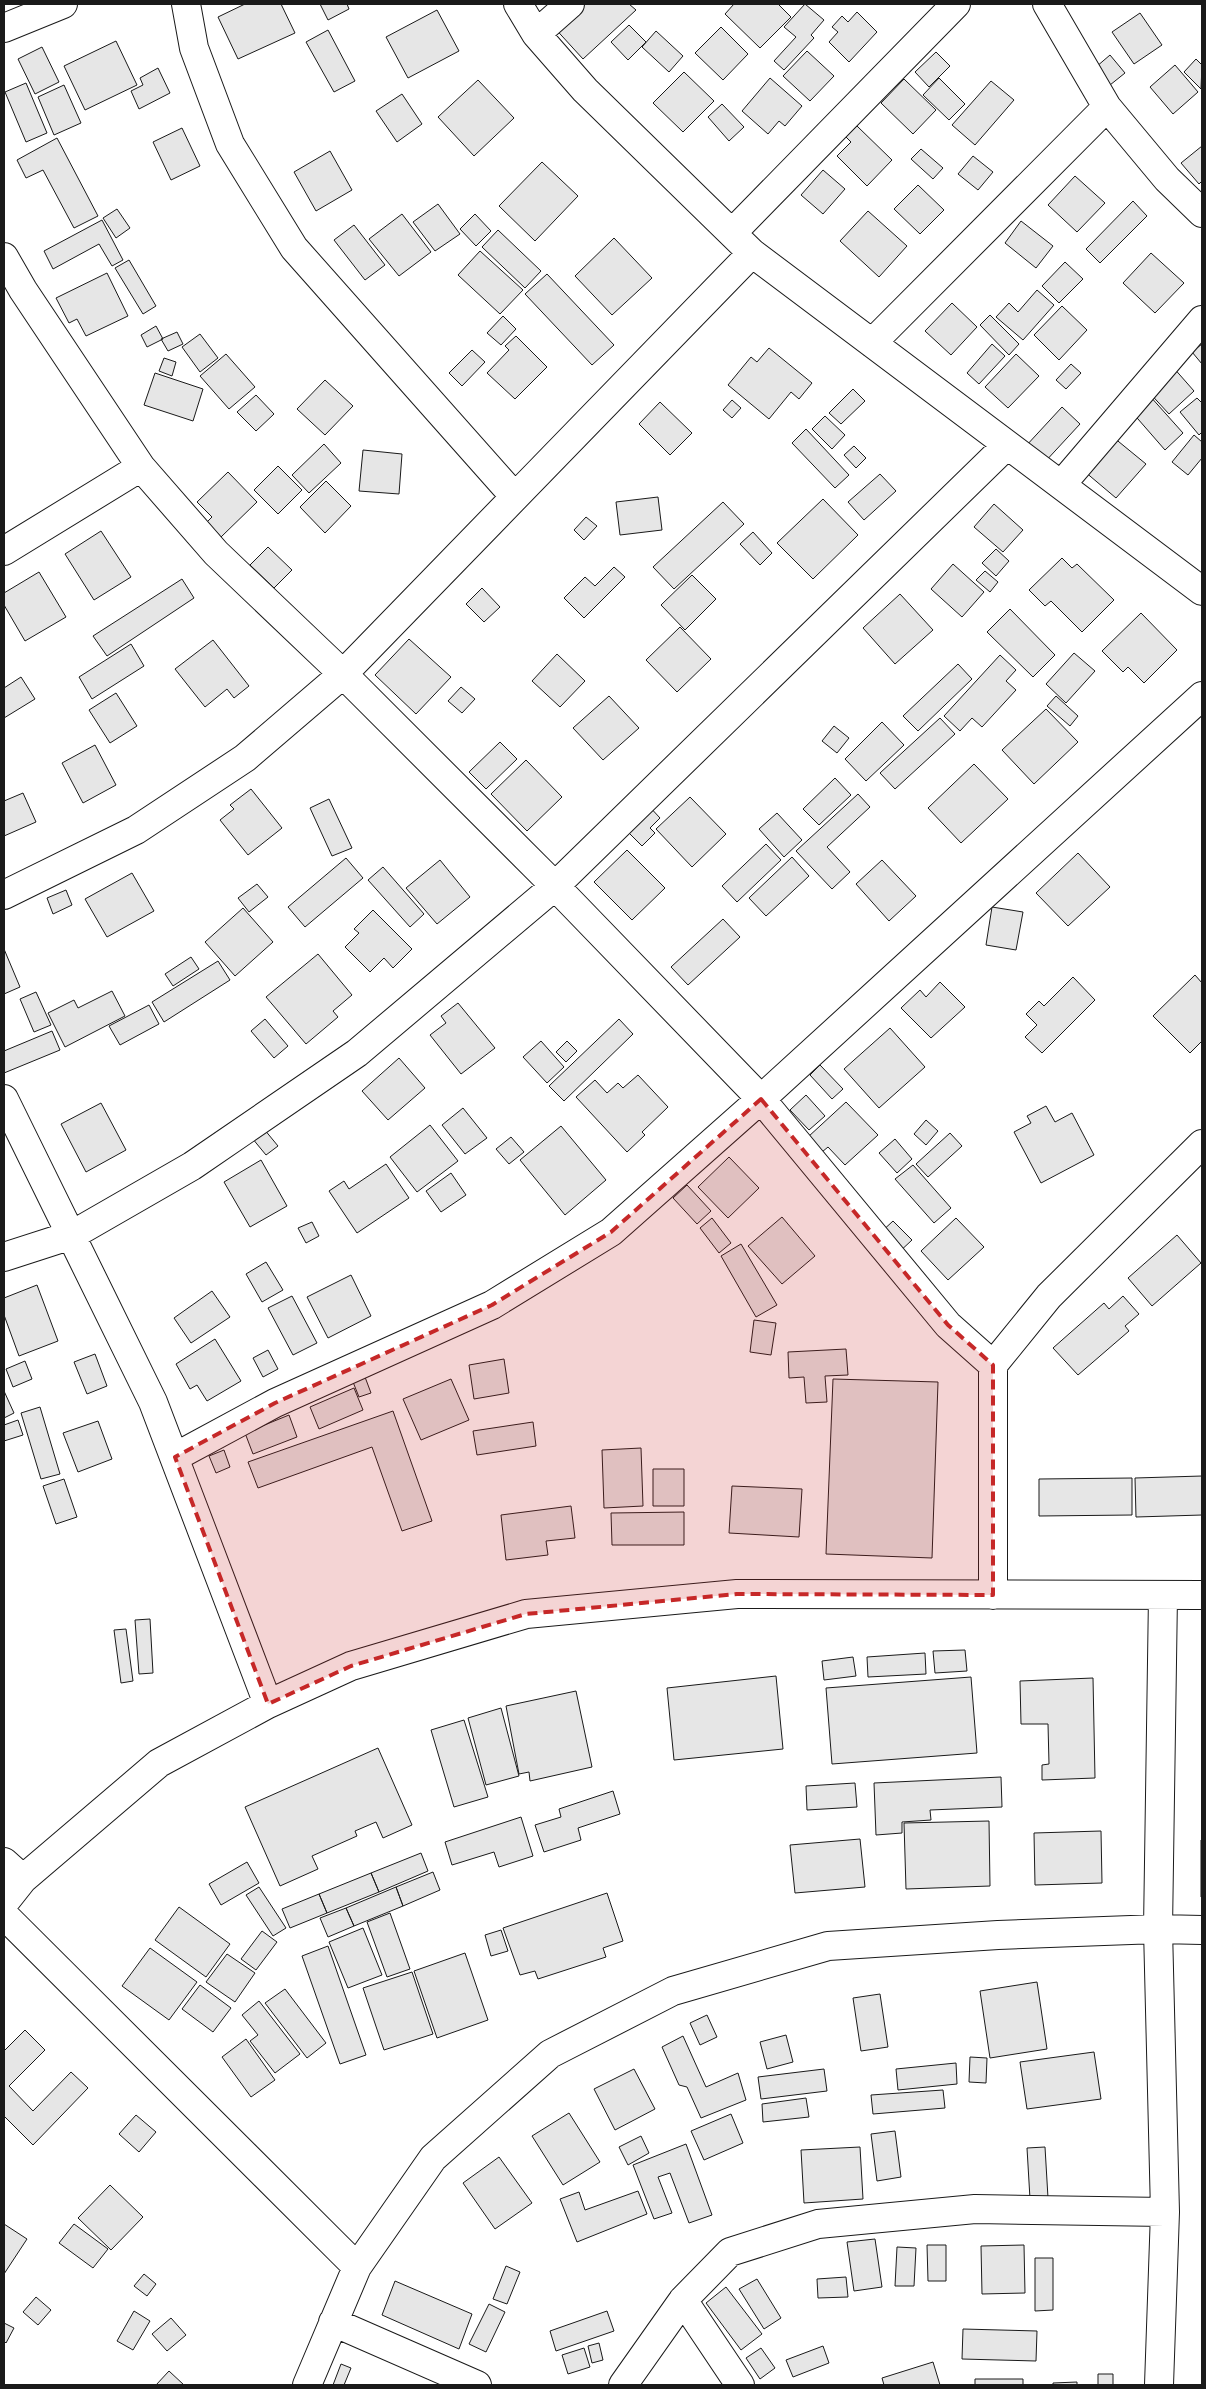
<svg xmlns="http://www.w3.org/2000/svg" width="1206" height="2389" viewBox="0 0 1206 2389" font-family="'Exo 2',sans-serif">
  <rect width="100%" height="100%" fill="#fff"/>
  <path fill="#e6e6e6" stroke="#1a1a1a" d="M245 4H281L295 33 238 59 218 17Z
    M320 4H347L349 9 328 20Z
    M573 4H629L636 10 583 59 551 24Z
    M734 4H778L791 17 760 48 725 14Z
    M805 4 824 20 811 35 814 38 784 70 774 61 796 37 784 27Z
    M437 10 459 51 408 78 386 37Z
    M857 12 877 32 849 62 829 42 838 32 832 27 842 16 848 22Z
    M1140 13 1162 45 1134 64 1112 32Z
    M629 25 646 42 628 60 611 42Z
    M721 27 748 54 723 80 695 53Z
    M328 30 355 81 334 92 306 42Z
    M656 31 683 56 669 72 642 47Z
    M116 41 137 85 85 110 64 66Z
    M42 47 59 82 35 94 18 59Z
    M807 51 834 76 810 101 783 76Z
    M936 52 950 66 929 87 915 72Z
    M1110 55 1125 73 1110 85 1096 67Z
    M1196 59 1202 65 1201 89 1184 72Z
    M1175 65 1198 92 1173 114 1150 87Z
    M158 68 170 93 139 109 131 91 143 85 140 78Z
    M684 72 714 101 683 132 653 103Z
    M770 78 802 106 785 126 779 121 768 134 742 111Z
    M939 78 965 104 949 120 923 95Z
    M904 79 936 110 913 134 881 103Z
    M478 80 514 118 474 156 438 117Z
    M991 81 1014 100 975 145 952 125Z
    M26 83 47 133 26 142 5 92Z
    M64 85 81 123 54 135 38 97Z
    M402 94 422 124 397 142 376 111Z
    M722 104 744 127 729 141 708 117Z
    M857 126 892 160 867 186 837 156 851 142 846 137Z
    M182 128 200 166 171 180 153 142Z
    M57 138 98 216 74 228 43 170 26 178 17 160Z
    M1202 146V181L1199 184 1181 163Z
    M921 149 943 168 933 179 911 159Z
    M330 151 352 190 316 211 294 172Z
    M973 156 993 172 978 190 958 174Z
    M542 162 578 196 535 241 499 206Z
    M823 170 845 189 823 214 801 195Z
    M1075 176 1105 203 1077 232 1048 205Z
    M918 185 944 210 920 234 894 209Z
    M1133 201 1147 216 1100 263 1086 249Z
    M438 204 460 234 435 251 413 222Z
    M117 209 130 228 116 238 103 218Z
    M868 211 907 246 879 277 840 241Z
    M402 214 431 252 399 276 369 239Z
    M475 214 491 231 476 246 460 229Z
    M102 220 123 260 112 266 99 244 53 269 44 251Z
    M1021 221 1053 246 1036 268 1005 243Z
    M354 225 385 265 365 280 334 240Z
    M498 230 541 271 525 288 482 247Z
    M614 238 652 278 612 315 575 276Z
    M480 251 523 290 500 314 458 275Z
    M1151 253 1184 283 1155 313 1123 283Z
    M129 260 156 306 143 314 115 268Z
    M1065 262 1083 279 1059 303 1042 286Z
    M107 273 128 316 86 336 77 319 69 323 56 298Z
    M547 274 614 345 592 365 525 294Z
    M1037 290 1054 305 1023 340 996 317 1009 303 1018 312Z
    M952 303 977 327 951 355 925 331Z
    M1062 306 1087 330 1059 360 1034 335Z
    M990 315 1019 344 1009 355 980 325Z
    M503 316 516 329 501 345 487 333Z
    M156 326 163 339 147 347 141 335Z
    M177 332 183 344 168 351 161 339Z
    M200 334 218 358 200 372 182 347Z
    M516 336 547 367 515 399 487 373 509 350 505 346Z
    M992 344 1005 356 979 384 967 373Z
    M1202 344V364L1192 352Z
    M769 348 812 383 799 399 791 392 769 419 728 385 751 357 757 362Z
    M472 350 485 362 462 386 449 373Z
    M226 354 255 387 229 409 200 376Z
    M1016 354 1039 376 1008 408 985 387Z
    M164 358 176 362 172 376 159 371Z
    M1071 364 1081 373 1066 389 1056 380Z
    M1172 366 1194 391 1169 414 1146 389Z
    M155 373 203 389 193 421 144 405Z
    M325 380 353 406 325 435 297 409Z
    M853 389 865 401 841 424 829 413Z
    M256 395 274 414 256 431 237 412Z
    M1149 395 1183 433 1165 450 1131 411Z
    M1197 398 1202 403V432L1199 435 1180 412Z
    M732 400 741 408 732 418 723 410Z
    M660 402 692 433 670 455 639 424Z
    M1062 407 1080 424 1043 464 1025 447Z
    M825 416 845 435 832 449 812 429Z
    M806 429 849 475 835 488 792 443Z
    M1194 435 1202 442V458L1188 475 1172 462Z
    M1113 437 1146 464 1116 498 1084 471Z
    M324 444 341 463 309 493 292 475Z
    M854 446 866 458 856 468 844 455Z
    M363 450 402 454 399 494 359 491Z
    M278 466 302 490 278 514 254 490Z
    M228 472 257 502 221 537 207 522 212 517 197 502Z
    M880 474 896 491 864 520 848 502Z
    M326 481 351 506 325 533 300 507Z
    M658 497 662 530 620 535 616 502Z
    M823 499 858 535 813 579 777 543Z
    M723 502 744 524 674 589 653 567Z
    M994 504 1023 530 1003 552 974 527Z
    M586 517 597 526 584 540 574 530Z
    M101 531 131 577 94 600 65 554Z
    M753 532 772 553 760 565 740 544Z
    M268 547 292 570 274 588 250 565Z
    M996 549 1009 561 996 576 982 563Z
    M1062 558 1072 568 1077 564 1114 600 1082 632 1051 601 1045 606 1029 590Z
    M953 564 984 592 962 617 931 589Z
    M614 567 625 577 584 618 564 598 585 577 595 586Z
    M985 571 998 582 990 592 976 580Z
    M39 572 66 617 25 641 4 605V593Z
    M692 575 716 599 685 630 661 605Z
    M182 579 194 598 107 656 93 636Z
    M482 588 500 607 484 622 466 604Z
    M900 594 933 630 895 664 863 628Z
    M1010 609 1055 655 1033 677 987 632Z
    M1141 613 1177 650 1144 683 1128 667 1123 672 1102 651Z
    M680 627 711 659 677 692 646 660Z
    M409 639 451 677 416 714 375 675Z
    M213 640 249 686 234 698 227 689 205 707 175 669Z
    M131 644 144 666 92 699 79 677Z
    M1074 653 1095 671 1066 703 1046 684Z
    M557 654 585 681 560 707 532 681Z
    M1000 655 1016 670 1006 681 1016 690 982 727 972 718 960 731 944 716Z
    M958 664 972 679 918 731 903 716Z
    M21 677 35 699 4 718V688Z
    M461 687 475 699 462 713 448 701Z
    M116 693 137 726 110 743 89 710Z
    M609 696 639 728 603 760 573 728Z
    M1056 696 1078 716 1070 726 1047 706Z
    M1046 709 1078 742 1034 784 1002 750Z
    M940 718 955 734 895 789 880 773Z
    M882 722 904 745 866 781 845 759Z
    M834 726 849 738 837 753 822 741Z
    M500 742 517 759 486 789 469 772Z
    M95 745 116 785 83 803 62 763Z
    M526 760 562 797 527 831 491 794Z
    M974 764 1008 799 961 843 928 808Z
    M835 778 851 795 819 825 803 809Z
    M251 789 282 828 248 855 220 820 234 809 230 805Z
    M23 793 36 822 4 836V801Z
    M858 794 870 807 827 847 850 872 832 889 796 851Z
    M690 797 726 834 692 867 656 829Z
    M329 799 352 848 332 856 310 808Z
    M647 804 660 818 650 828 655 833 642 846 623 827Z
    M777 813 802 840 784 857 759 829Z
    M766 844 781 860 737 902 722 886Z
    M627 850 665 888 632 920 594 882Z
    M1078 853 1110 887 1068 926 1036 893Z
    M792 857 809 876 766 916 749 898Z
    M346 858 363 878 305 927 288 907Z
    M440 860 470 897 437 924 406 888Z
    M882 860 916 896 889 921 856 884Z
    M383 867 424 914 410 927 368 880Z
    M132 873 154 911 107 937 85 899Z
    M257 884 268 897 249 912 238 898Z
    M66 890 72 905 53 914 47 898Z
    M992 907 1023 912 1016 950 986 945Z
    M243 908 273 942 235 976 205 942Z
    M373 910 412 949 393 968 384 958 370 972 345 947 359 933 354 929Z
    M723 919 740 937 688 985 671 967Z
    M4 949 20 987 4 994Z
    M318 954 352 995 333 1011 338 1017 306 1044 266 997Z
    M191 957 199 969 173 986 165 974Z
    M218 961 230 980 164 1022 152 1002Z
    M1195 975 1202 983V1041L1190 1053 1153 1016Z
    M1073 977 1095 1000 1042 1053 1025 1037 1037 1025 1026 1014 1039 1001 1044 1006Z
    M940 982 965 1007 931 1038 901 1008 920 990 926 997Z
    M112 991 125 1016 65 1047 48 1013 74 1000 78 1008Z
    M36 992 51 1025 34 1032 20 999Z
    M458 1003 495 1048 461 1074 430 1035 446 1023 441 1016Z
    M149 1005 159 1024 120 1045 109 1026Z
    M265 1019 288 1046 274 1058 251 1031Z
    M619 1019 633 1034 564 1101 549 1086Z
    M890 1028 925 1067 879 1108 844 1069Z
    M52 1031 60 1050 4 1073V1051Z
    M541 1041 564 1067 547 1083 523 1057Z
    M567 1041 577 1051 566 1062 556 1052Z
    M399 1058 425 1088 388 1120 362 1091Z
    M820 1065 843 1089 832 1099 810 1075Z
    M638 1075 668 1107 642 1132 645 1135 627 1152 576 1097 595 1080 607 1093 618 1083 623 1088Z
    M806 1095 825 1116 809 1130 790 1110Z
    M846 1102 878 1135 845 1165 828 1147 822 1152 808 1137Z
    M101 1103 126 1150 86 1172 61 1124Z
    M1046 1106 1055 1122 1072 1113 1094 1155 1041 1183 1014 1132 1031 1123 1027 1116Z
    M463 1108 487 1138 465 1154 442 1125Z
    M926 1120 938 1131 926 1145 914 1134Z
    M430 1125 458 1161 417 1192 390 1157Z
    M561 1126 606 1180 565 1215 520 1160Z
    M264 1129 278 1146 266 1155 252 1138Z
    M950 1133 962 1146 928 1177 916 1164Z
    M511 1137 524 1152 509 1164 496 1149Z
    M895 1139 912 1159 897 1173 879 1153Z
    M729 1157 759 1188 728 1218 698 1187Z
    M261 1160 287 1206 250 1227 224 1182Z
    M386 1164 409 1198 357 1233 329 1191 344 1181 349 1189Z
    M913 1165 951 1208 934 1223 895 1179Z
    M451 1173 466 1195 441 1212 426 1191Z
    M687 1185 711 1211 697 1224 673 1198Z
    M782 1217 815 1256 782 1284 748 1246Z
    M712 1218 731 1243 719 1253 700 1228Z
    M956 1218 984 1247 948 1280 921 1251Z
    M893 1221 912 1240 897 1254 879 1234Z
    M312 1222 319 1236 306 1243 298 1228Z
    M1177 1235 1201 1263 1152 1306 1128 1278Z
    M741 1244 777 1305 756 1317 721 1256Z
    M266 1262 283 1290 262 1302 246 1274Z
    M351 1275 371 1316 328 1338 307 1297Z
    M37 1285 58 1341 19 1356 4 1315V1298Z
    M212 1291 230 1317 191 1343 174 1318Z
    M292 1296 317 1343 293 1355 268 1308Z
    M1123 1296 1139 1314 1125 1326 1129 1331 1078 1375 1053 1348 1104 1303 1109 1309Z
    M754 1320 776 1323 771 1355 750 1352Z
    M215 1339 241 1381 207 1401 197 1385 190 1389 176 1364Z
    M846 1349 848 1375 825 1376 827 1402 806 1403 804 1377 789 1378 788 1352Z
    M268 1350 278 1369 263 1377 253 1358Z
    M95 1354 107 1386 87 1394 74 1362Z
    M504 1359 509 1393 474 1399 469 1365Z
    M25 1361 32 1379 13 1387 6 1369Z
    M365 1377 371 1393 359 1397 353 1382Z
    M451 1379 469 1420 421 1440 403 1399Z
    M833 1379 938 1382 932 1558 826 1554Z
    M354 1388 363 1410 319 1429 310 1407Z
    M4 1391 14 1413 4 1418Z
    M40 1407 60 1474 41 1479 21 1413Z
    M393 1411 432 1521 402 1531 372 1447 258 1488 248 1462Z
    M289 1415 297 1437 253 1454 245 1433Z
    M18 1420 23 1435 4 1441V1425Z
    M98 1421 112 1459 78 1472 63 1433Z
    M533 1422 536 1446 477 1455 473 1431Z
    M641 1448 643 1506 604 1508 602 1450Z
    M224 1450 230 1467 216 1473 209 1456Z
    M653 1469H684V1506H653Z
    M1202 1476V1515L1136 1517 1135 1478Z
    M1132 1478V1515L1039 1516V1479Z
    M64 1479 77 1517 56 1524 43 1486Z
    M732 1486 802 1489 799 1537 729 1533Z
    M571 1506 575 1538 546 1541 548 1555 506 1560 501 1515Z
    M684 1512V1545H612L611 1513Z
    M150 1619 153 1673 139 1674 135 1620Z
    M126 1629 133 1681 121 1683 114 1630Z
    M965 1650 967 1671 935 1673 933 1651Z
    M925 1653 926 1674 868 1677 867 1657Z
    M853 1657 856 1676 824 1680 822 1661Z
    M776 1676 783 1749 674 1760 667 1688Z
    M971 1677 977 1753 832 1764 826 1688Z
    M1093 1678 1095 1778 1042 1780V1765L1049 1764 1048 1724H1021L1020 1681Z
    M576 1691 592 1767 530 1781 529 1772 519 1774 506 1706Z
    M501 1708 519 1776 486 1785 468 1718Z
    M464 1720 488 1797 454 1807 431 1730Z
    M378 1748 412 1825 383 1838 376 1822 355 1831 357 1836 312 1856 318 1869 280 1886 245 1807Z
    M1001 1777 1002 1807 930 1810 931 1820 902 1822V1833L876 1835 874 1783Z
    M855 1783 857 1807 807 1810 806 1786Z
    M613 1791 620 1814 578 1828 581 1840 544 1852 535 1825 561 1817 559 1809Z
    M521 1817 533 1856 499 1867 494 1852 452 1865 445 1842Z
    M989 1821 990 1886 906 1889 904 1823Z
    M1101 1831 1102 1883 1035 1885 1034 1833Z
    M860 1839 865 1887 795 1893 790 1845Z
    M1201 1840H1202V1897H1201Z
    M421 1853 428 1871 379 1892 371 1873Z
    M247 1862 259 1883 221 1905 209 1884Z
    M433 1872 440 1890 403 1906 396 1887Z
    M371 1873 379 1892 327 1913 319 1894Z
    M259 1887 286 1928 273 1936 246 1895Z
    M396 1887 403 1906 354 1926 346 1908Z
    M607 1893 623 1941 603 1948 606 1957 538 1979 535 1971 520 1975 503 1928Z
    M319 1894 327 1913 290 1928 282 1909Z
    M179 1907 230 1944 206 1977 155 1940Z
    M346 1908 354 1926 328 1937 320 1918Z
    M390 1913 410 1969 387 1977 367 1922Z
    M363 1928 382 1975 348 1988 329 1942Z
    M501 1930 508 1951 491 1956 485 1935Z
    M262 1931 277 1942 256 1970 241 1959Z
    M328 1946 366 2055 340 2064 302 1956Z
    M150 1948 197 1982 169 2020 122 1986Z
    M465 1953 488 2020 437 2038 414 1971Z
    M227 1954 255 1973 235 2002 206 1982Z
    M412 1972 433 2034 384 2050 363 1988Z
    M1037 1982 1047 2049 990 2058 980 1991Z
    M200 1985 231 2008 213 2032 182 2009Z
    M285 1989 326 2043 307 2058 265 2003Z
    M880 1994 888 2047 861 2051 853 1998Z
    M259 2001 300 2054 275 2073 250 2041 258 2035 242 2015Z
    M707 2015 717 2037 700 2045 690 2023Z
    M25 2030 45 2050 9 2086 33 2111 71 2072 88 2088 33 2145 4 2116V2051Z
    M786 2035 793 2062 767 2069 760 2042Z
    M683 2036 706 2087 738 2073 746 2100 701 2118 687 2087 679 2085 662 2047Z
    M246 2039 275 2080 251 2097 222 2057Z
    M1094 2052 1101 2099 1027 2109 1020 2062Z
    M970 2057 987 2058 986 2083 969 2082Z
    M956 2063 957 2084 898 2090 896 2069Z
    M634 2069 655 2109 615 2130 594 2089Z
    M824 2069 827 2091 761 2099 758 2077Z
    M943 2090 945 2108 873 2114 871 2095Z
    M806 2098 809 2117 763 2122 762 2104Z
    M569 2113 600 2162 563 2185 532 2136Z
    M731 2114 743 2143 704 2160 691 2131Z
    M136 2115 156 2132 139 2152 119 2134Z
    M895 2131 901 2177 877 2181 871 2134Z
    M641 2136 649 2153 628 2165 619 2147Z
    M686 2144 712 2215 689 2223 670 2173 658 2177 672 2213 654 2219 633 2165Z
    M860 2147 863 2199 804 2203 801 2150Z
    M1045 2147 1048 2198 1030 2199 1027 2148Z
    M499 2157 532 2203 495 2229 463 2183Z
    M110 2185 143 2217 111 2250 78 2218Z
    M638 2191 647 2214 577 2242 560 2199 579 2192 585 2210Z
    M4 2224 27 2239 4 2274Z
    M74 2224 108 2249 93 2268 59 2243Z
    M875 2239 882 2287 854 2291 847 2242Z
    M927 2245H946V2281H928Z
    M1024 2245 1025 2293 982 2294 981 2246Z
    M897 2247 916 2248 914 2286H895Z
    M1035 2258H1053V2310L1035 2311Z
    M506 2266 520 2272 507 2304 493 2299Z
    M144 2274 156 2284 147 2296 134 2286Z
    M846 2277 848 2297 818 2298 817 2279Z
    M757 2279 781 2318 764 2329 739 2289Z
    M395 2281 472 2314 459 2349 382 2315Z
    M726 2287 762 2334 741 2350 706 2303Z
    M36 2297 51 2310 38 2325 23 2312Z
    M489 2304 505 2312 486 2352 469 2344Z
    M134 2311 150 2321 133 2350 117 2341Z
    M607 2311 614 2331 556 2351 550 2331Z
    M171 2318 186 2335 167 2351 152 2334Z
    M4 2323 14 2328 6 2343 4 2341Z
    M963 2329 1037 2331 1036 2361 962 2359Z
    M599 2343 603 2360 592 2363 588 2346Z
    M823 2346 829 2363 793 2377 786 2360Z
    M584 2348 590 2367 568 2374 562 2355Z
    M761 2348 775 2368 760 2379 746 2358Z
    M933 2362 940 2385H884L882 2378Z
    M341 2364 351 2368 344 2385H333Z
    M169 2371 184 2385H156Z
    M1098 2374H1113V2385H1098Z
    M975 2379H1023V2385H975Z
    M1077 2382V2385H1053V2383Z"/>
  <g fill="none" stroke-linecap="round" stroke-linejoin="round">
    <defs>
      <path id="minor" d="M186 4 194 48 230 144 294 248 515 497
        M518 4 536 34 585 90 752 253 1202 591
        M1047 4 1107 107 1167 179 1202 213
        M4 28 63 4
        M536 34 570 4
        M732 233 956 4
        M4 257 23 290 141 467 216 553 343 674 555 886 761 1099 948 1325 993 1365
        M872 343 1107 107
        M1061 485 1202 320
        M4 551 141 467
        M4 895 136 830 245 758 343 674 752 253
        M4 1099 153 1402 268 1704
        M4 1257 72 1235 192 1166 357 1053 555 886 1007 445
        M175 1457 275 1403 492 1305 611 1232 761 1099 1202 696
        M993 1595V1365L1049 1296 1202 1144
        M4 1862 23 1879
        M4 1903 23 1879 159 1763 268 1704 351 1666 526 1614 737 1594 1202 1595
        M4 1915 357 2267
        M683 2300 740 2385
        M333 2322 477 2385
        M307 2385 357 2267 433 2158 550 2054 673 1991 828 1946 998 1935 1158 1929 1202 1930
        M623 2385 683 2300 730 2252 818 2224 975 2209 1165 2212
        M1159 2385 1165 2212 1158 1929 1163 1595"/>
    </defs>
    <use href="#minor" stroke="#1a1a1a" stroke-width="30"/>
    <use href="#minor" stroke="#fff" stroke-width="28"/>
  </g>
  <path fill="#c62828" fill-opacity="0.2" stroke="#c62828" stroke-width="4" stroke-dasharray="10 6" stroke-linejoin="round" d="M761 1099 948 1325 993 1365V1595L737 1594 526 1614 351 1666 268 1704 175 1457 275 1403 492 1305 611 1232Z"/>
  <rect width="1206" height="2389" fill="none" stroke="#1a1a1a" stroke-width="10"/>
</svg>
